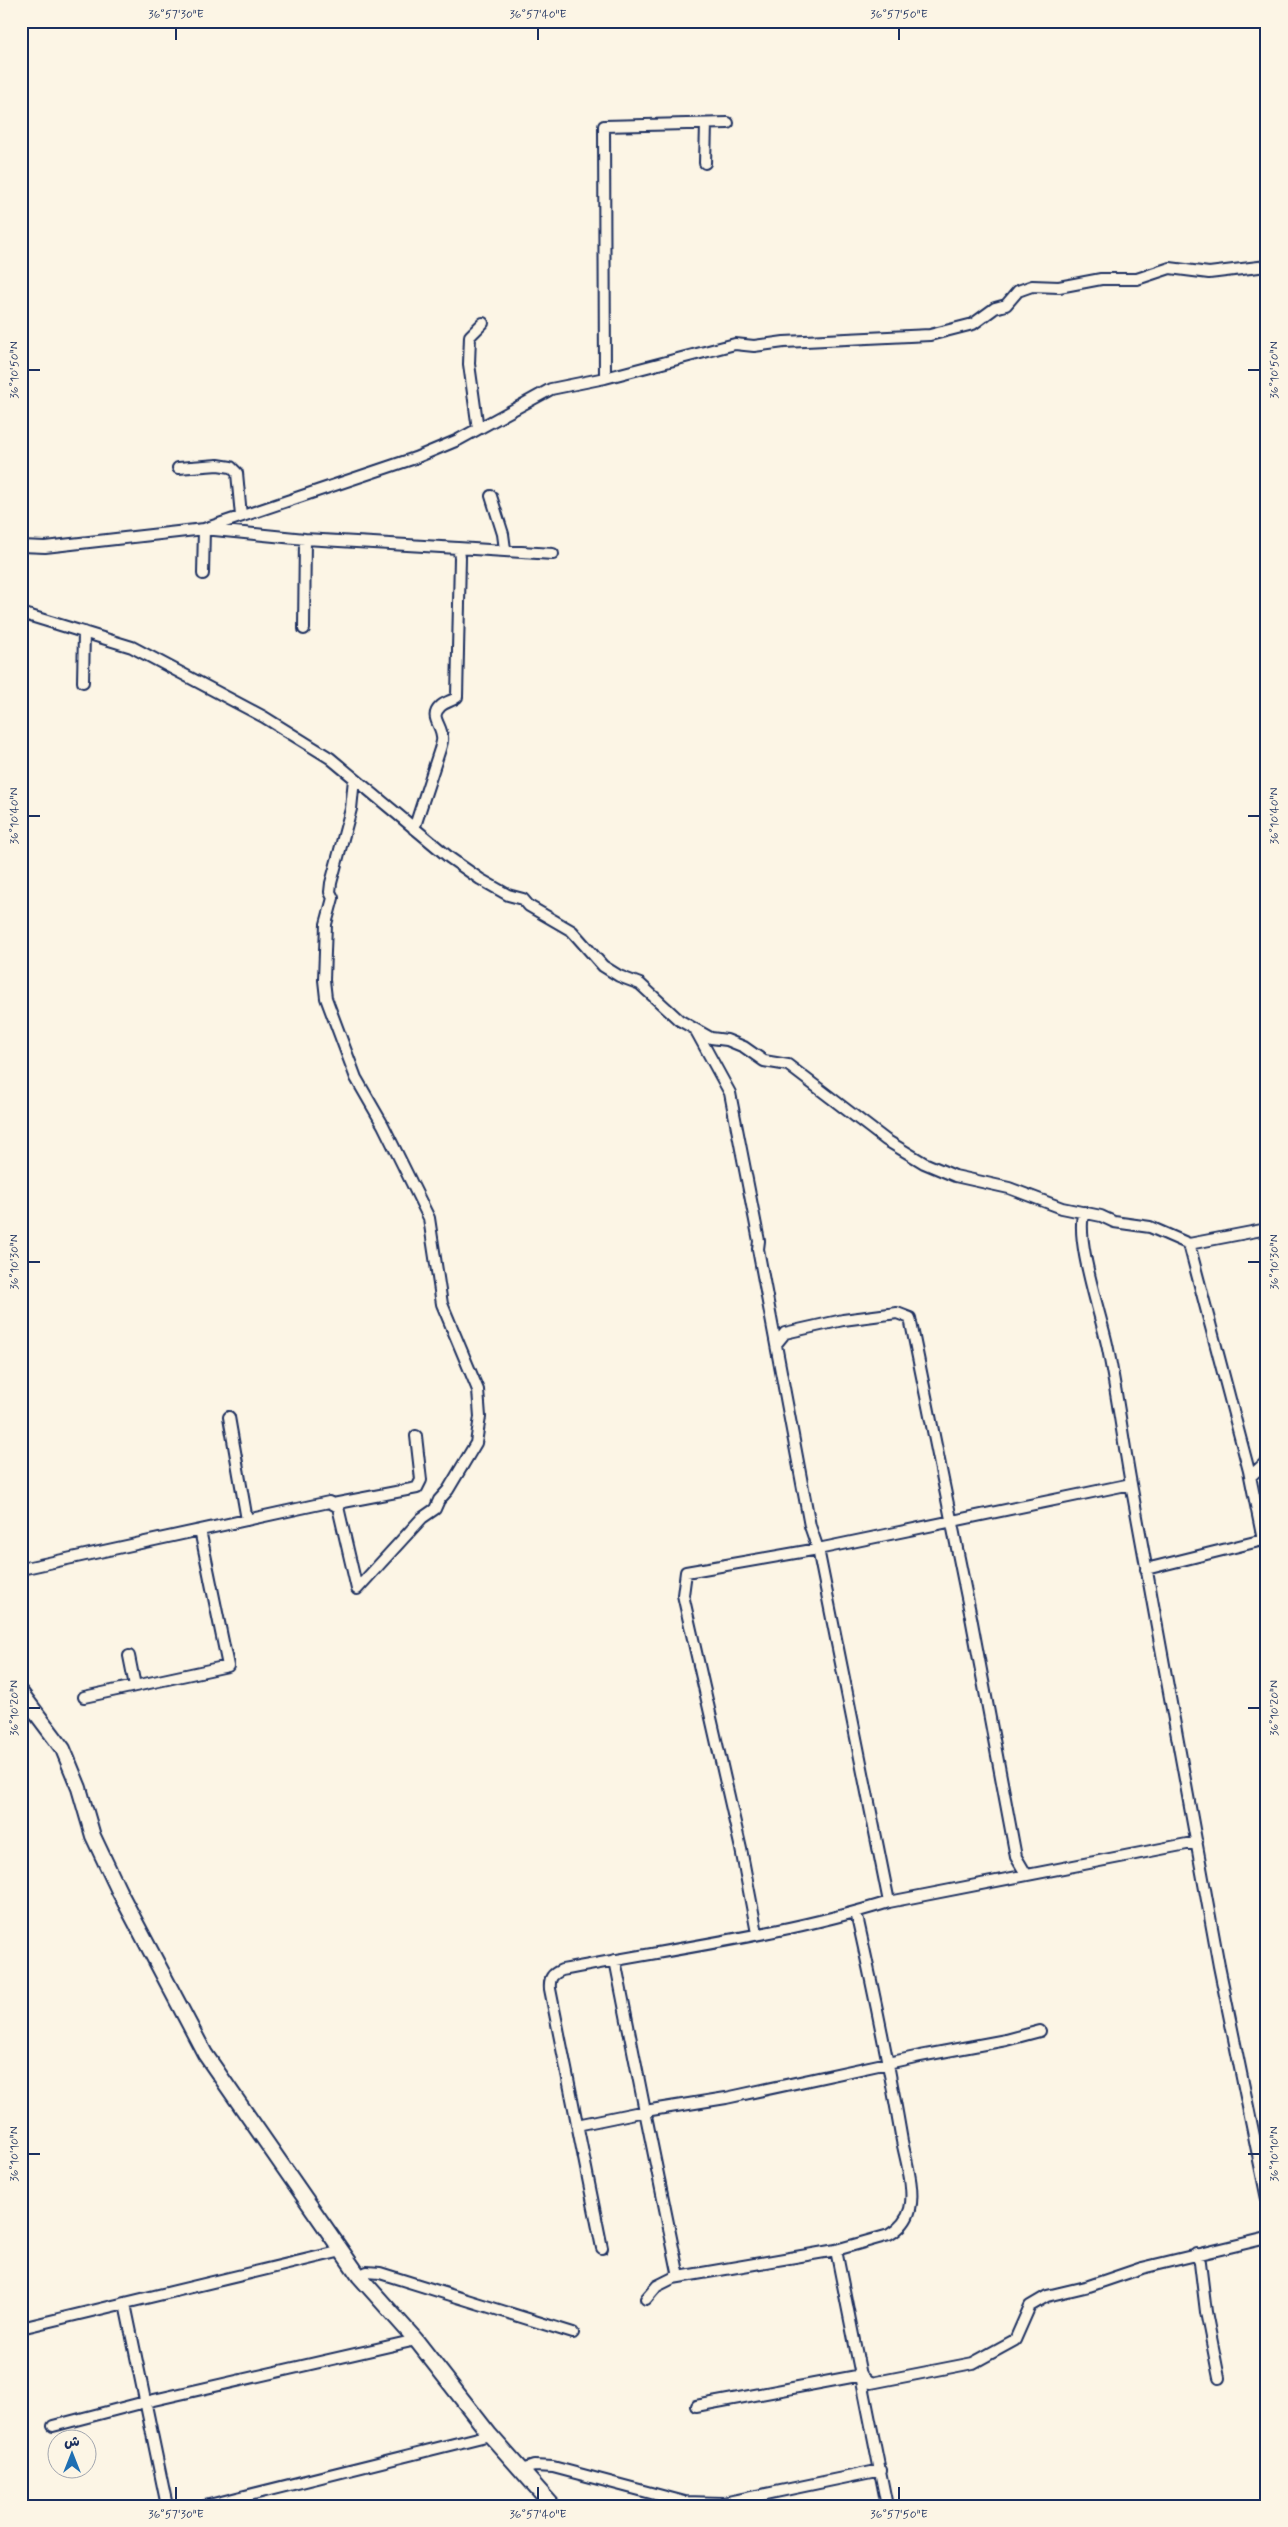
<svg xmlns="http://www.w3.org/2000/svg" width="1288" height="2527" viewBox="0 0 1288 2527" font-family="Mynerve,'Playpen Sans Arabic',sans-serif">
  <rect width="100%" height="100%" fill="#fcf5e5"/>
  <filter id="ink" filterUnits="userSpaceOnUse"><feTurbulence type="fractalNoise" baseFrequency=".02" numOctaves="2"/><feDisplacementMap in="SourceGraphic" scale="10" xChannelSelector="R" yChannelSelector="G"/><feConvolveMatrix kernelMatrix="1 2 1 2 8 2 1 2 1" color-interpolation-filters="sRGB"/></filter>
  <g filter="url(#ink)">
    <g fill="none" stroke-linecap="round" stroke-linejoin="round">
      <defs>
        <path id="street" d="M705 163 706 124
          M605 378 735 344 754 346 784 342 930 335 973 324 995 308 1006 305 1018 291 1032 286 1059 287 1101 279H1137L1170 268 1209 273 1267 266
          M478 429 469 364 470 336 483 323
          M178 468 218 465 231 467 237 473 241 516
          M491 496 503 534 505 549
          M21 546 45 547 204 529 415 458 458 440 551 389 605 378 604 126 728 123
          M458 548 553 554
          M203 574 204 529 305 539 458 548 460 557 457 697C451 702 444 702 440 707 429 717 442 725 442 737 443 741 441 745 440 749L414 829
          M21 613 132 647 264 717 330 758 450 858 480 879 508 895 523 899 529 906 572 931 603 966 619 976 640 984 679 1020 711 1038 727 1040 744 1047 764 1061 788 1065 886 1140 924 1163 955 1176 1009 1188 1062 1208 1101 1216 1114 1222 1150 1227 1189 1244
          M304 629 305 539
          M83 682 84 632
          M354 779 351 809 331 883 330 892 333 898 326 924 324 980 326 998 356 1078 383 1125 429 1218 442 1304 478 1390 480 1417 476 1443 448 1490 439 1500 435 1509 422 1518 357 1589
          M695 1029 730 1093 759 1241 758 1249 810 1526 818 1549 1131 1484 1219 1966 1267 2199
          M1084 1212C1074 1238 1102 1318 1108 1349 1117 1394 1123 1439 1131 1484
          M776 1344 785 1333 843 1320 897 1313 910 1318 971 1617 1016 1857 1026 1874
          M229 1417 247 1520
          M1251 1476 1267 1461
          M333 1504 417 1488 421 1480 416 1436
          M1263 1540 1249 1471 1189 1244 1267 1229
          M21 1569 329 1502 338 1507 357 1589
          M1146 1569 1263 1540 1266 1545
          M129 1656 135 1686
          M84 1697 228 1666 200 1530
          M889 1902 1197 1842
          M615 1960 645 2111 726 2098 920 2056 1006 2040 1040 2031
          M577 2125 645 2111 679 2277
          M602 2248 550 1989C549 1978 552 1974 562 1970 671 1949 783 1935 889 1902L818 1549 686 1572 683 1595 741 1849 757 1933
          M836 2250 887 2506
          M1196 2254 1200 2262 1206 2312 1219 2378
          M359 2276 367 2272 380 2273 573 2333
          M646 2299 657 2286 673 2278 836 2250 889 2235C899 2229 907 2221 910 2209 915 2189 906 2161 902 2141 889 2064 873 1988 856 1912
          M125 2304 167 2506
          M21 2328 342 2251
          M696 2406 862 2375 871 2383 973 2363 1015 2340 1030 2306 1047 2296 1089 2286 1142 2268 1267 2238
          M53 2426 145 2402 416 2340
          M522 2470 534 2466 553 2467 685 2502 723 2503 881 2470
          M205 2506 490 2435"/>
        <path id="secondary" d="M21 1693 63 1749 79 1788 93 1836 119 1891 205 2054 359 2276 416 2340 490 2435 553 2506"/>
      </defs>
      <use href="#street" stroke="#1b2f5e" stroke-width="14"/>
      <use href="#secondary" stroke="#1b2f5e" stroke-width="18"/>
      <use href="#street" stroke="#fcf5e5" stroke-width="10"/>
      <use href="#secondary" stroke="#fcf5e5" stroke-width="14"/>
    </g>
  </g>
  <path fill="none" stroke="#1b2f5e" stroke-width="2" d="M176 28V40M538 28V40M899 28V40M28 370H40M1248 370H1260M28 816H40M1248 816H1260M28 1262H40M1248 1262H1260M28 1708H40M1248 1708H1260M28 2154H40M1248 2154H1260M176 2487V2500M538 2487V2500M899 2487V2500"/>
  <rect width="1288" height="2527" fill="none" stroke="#fcf5e5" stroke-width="55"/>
  <g transform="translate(72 2454)"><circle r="24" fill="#fcf5e5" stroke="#a2a6af"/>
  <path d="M0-4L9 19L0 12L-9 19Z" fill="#1f6fb2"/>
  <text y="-8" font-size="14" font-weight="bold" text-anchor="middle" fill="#1b2f5e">ش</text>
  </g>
  <rect x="28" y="28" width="1232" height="2472" fill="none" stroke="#1b2f5e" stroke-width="2"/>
  <g font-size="12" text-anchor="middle" fill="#1b2f5e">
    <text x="176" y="18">36°57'30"E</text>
    <text x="538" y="18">36°57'40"E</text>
    <text x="899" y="18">36°57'50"E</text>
    <text transform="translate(14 370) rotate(-90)" y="4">36°10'50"N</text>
    <text transform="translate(1274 370) rotate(-90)" y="4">36°10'50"N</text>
    <text transform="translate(14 816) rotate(-90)" y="4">36°10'40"N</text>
    <text transform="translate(1274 816) rotate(-90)" y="4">36°10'40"N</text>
    <text transform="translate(14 1262) rotate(-90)" y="4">36°10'30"N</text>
    <text transform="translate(1274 1262) rotate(-90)" y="4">36°10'30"N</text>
    <text transform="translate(14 1708) rotate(-90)" y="4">36°10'20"N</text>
    <text transform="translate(1274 1708) rotate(-90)" y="4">36°10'20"N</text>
    <text transform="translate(14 2154) rotate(-90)" y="4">36°10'10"N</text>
    <text transform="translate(1274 2154) rotate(-90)" y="4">36°10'10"N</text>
    <text x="176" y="2518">36°57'30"E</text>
    <text x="538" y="2518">36°57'40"E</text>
    <text x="899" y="2518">36°57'50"E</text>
  </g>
</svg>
